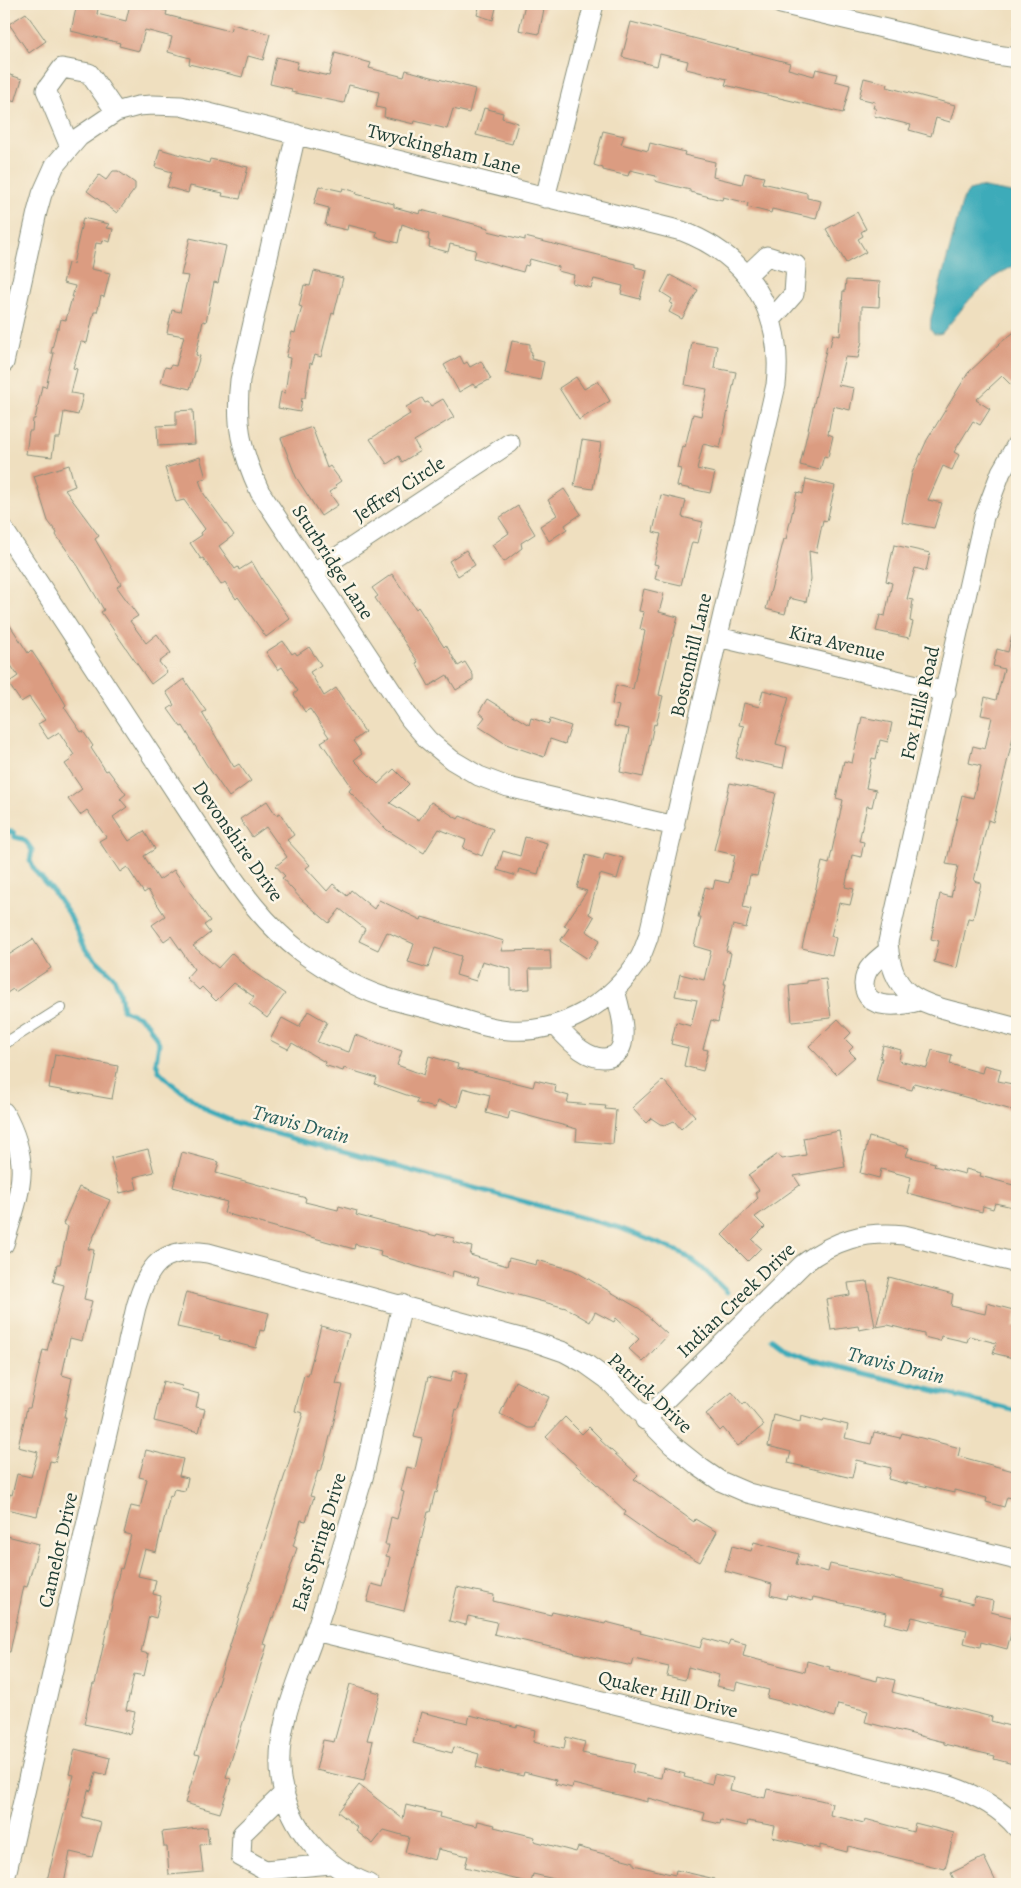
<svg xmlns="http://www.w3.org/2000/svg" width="1021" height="1888" viewBox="0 0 1021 1888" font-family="Alegreya,serif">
  <rect width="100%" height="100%" fill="#fcf5e5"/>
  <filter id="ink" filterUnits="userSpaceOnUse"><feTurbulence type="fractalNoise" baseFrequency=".02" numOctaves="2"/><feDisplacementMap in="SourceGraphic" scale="10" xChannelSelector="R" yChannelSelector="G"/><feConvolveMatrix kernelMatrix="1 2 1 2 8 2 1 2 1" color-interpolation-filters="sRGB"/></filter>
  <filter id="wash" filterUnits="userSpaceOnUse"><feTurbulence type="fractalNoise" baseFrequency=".0096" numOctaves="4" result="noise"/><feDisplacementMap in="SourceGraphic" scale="20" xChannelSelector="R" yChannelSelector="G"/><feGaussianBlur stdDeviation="1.12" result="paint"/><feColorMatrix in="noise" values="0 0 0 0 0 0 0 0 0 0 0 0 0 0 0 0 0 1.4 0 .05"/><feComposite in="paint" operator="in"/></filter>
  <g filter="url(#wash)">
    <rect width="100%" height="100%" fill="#efdfbf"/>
    <path fill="#3cabb9" stroke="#2e7476" d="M979 187 1017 194V264L996 276 970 299 942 333C929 337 930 328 931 318L963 199 970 190Z"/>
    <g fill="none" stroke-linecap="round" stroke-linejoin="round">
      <path stroke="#3cabb9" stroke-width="5" d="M4 832H13L15 837 23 839 27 843 32 850 30 861 35 871 52 890 70 916 86 950 113 976 120 991 123 1010 140 1017 148 1024 159 1043 156 1062 159 1071 171 1083 208 1111 237 1123 620 1228 682 1253 701 1267 727 1292
        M772 1339 789 1352 811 1360 1017 1411"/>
    </g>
    <g id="blocks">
      <path fill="#db9c81" d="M77 4 98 9 97 14 126 21 130 4H139L167 11 166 15 230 31 232 24 270 34 263 60 248 56 242 77 189 64 190 58 168 52 172 37 145 30 139 51 119 46 120 43 71 31Z
        M480 4H497L493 20 477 15Z
        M525 4H545L539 34 519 30Z
        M26 13 46 41 29 53 9 24Z
        M631 22 790 63 788 69 814 76 816 69 837 74 835 81 850 85 843 113 725 85 727 79 686 69 688 61 660 54 657 66 622 57Z
        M335 53 371 63 369 68 404 77 406 70 475 89 469 113 453 109 447 129 415 121 414 124 384 117 385 109 376 107 379 92 349 85 344 103 291 92 292 89 270 84 276 57 298 62 296 69 329 76Z
        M4 73 22 79 15 102 4 98Z
        M864 78 888 84 887 87 955 105 950 122 936 118 931 136 909 130 911 125 874 116 876 108H873L875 102 859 98Z
        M484 108 503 113 502 118 518 123 512 144 476 135Z
        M603 131 624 136 621 144 648 151 650 143 685 152 684 155 715 162 713 177 742 184 745 173 764 177 762 183 807 193V198L821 201 816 219 772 209 771 213 747 207 748 203 723 197 722 200 690 192V190L655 181 656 176 630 170 628 176 603 170V168L594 165Z
        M160 149 209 163 210 159 248 167 240 199 222 196 223 193 190 186 188 193 167 187 172 172 155 167Z
        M113 171H118L135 183V189L117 213 87 191 99 175 106 180Z
        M319 186 342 191 343 188 357 192 356 194 394 204V207L420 214 421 210 444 216 489 228 488 231 525 240V237L635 264V267L647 270 640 299 621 294 623 286 594 279 591 288 572 283 574 275 558 271 559 267 530 259 528 266 525 265 523 272 474 258 476 250 450 244 448 252 429 247 430 241 428 240 429 234 402 224 398 243 376 237 377 232 348 225 347 230 325 225 329 208 314 204Z
        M857 212 866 229 861 232 863 236 858 239 866 252 846 263 826 229Z
        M83 218 109 224 106 228 113 229 110 242 103 240 102 244 96 243 91 269 110 273 104 297 101 296 97 312H94L87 343 81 342 73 368 77 369 71 393 83 395 78 415 64 412 60 438H55L52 457 26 454 29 431H32L33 419H35L42 386 46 387 54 353H51L57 328H59L61 319 66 320 75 286 63 283 68 263 73 264Z
        M190 238 226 246 218 283 214 282 206 322 203 321 196 355 200 356 190 389 161 382 165 367 170 368 171 365 176 366 184 336 167 333 172 310 180 312 188 276 181 275Z
        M314 271 343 278 334 314 332 313 321 357 315 355 312 364 310 363 305 398H302L300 412 278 408 281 392 285 393 290 358 286 357 292 332 295 333 302 307 299 306 304 285 310 286Z
        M670 275 698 290 682 319 669 312 673 304 670 303 672 299 661 292Z
        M846 280 880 282 879 307 862 306V341L858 358 845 357 838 385 854 388 850 410 833 406 828 434 833 436 828 457 824 456 820 470 800 465 827 346 830 347 833 334 840 336 843 291H845Z
        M1017 330V378L1011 385 1002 376 976 400 990 409 980 425 973 421 954 452 959 455 952 470 943 466 928 500 942 503 934 528 902 522 912 473 927 440 968 373 1000 343Z
        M512 341 530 344V351L532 352 531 359 544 362 540 380 505 373Z
        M692 342 717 346 714 368 736 372 720 448 703 444 697 469 715 473 710 493 677 486 681 469 677 468 682 446 685 447 693 414 701 416 707 389 685 385Z
        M460 356 464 364 467 362 470 367 481 361 491 379 475 387 473 384 459 392 444 365Z
        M576 377 584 389 598 381 610 401 579 420 559 388Z
        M422 398 425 403 428 402 431 406 443 399 454 417 414 441 420 451 402 462 399 456 387 464 370 439 410 414 406 407Z
        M193 410 195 444 158 446 157 426 176 425V411Z
        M312 427 327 468 330 466 341 481 335 485 337 487 329 492 338 505 321 516 296 477 281 438Z
        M582 440 601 443 593 489 574 486Z
        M200 457 206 478 199 480 204 494 234 535 219 546 235 569 238 567 239 570 252 562 263 581 290 619 266 637 238 597 236 599 225 582 221 585 203 558 201 559 190 543 202 535 201 533 205 529 184 500 176 502 165 468Z
        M69 465 75 486 65 490 99 536 95 539 121 584 117 587 138 616 130 621 146 643 157 634 171 653 159 662 167 672 151 684 101 612 104 610 78 566 56 535 57 533 48 521 34 476Z
        M806 479 835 486 827 521 823 520 816 553 809 551 811 579 806 602 789 598 785 614 766 609 784 539H786L797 492 803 494Z
        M564 489 581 514 565 525 567 529 549 541 540 526 557 515 548 500Z
        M661 495 686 501 682 517 703 522 698 543 692 542 681 585 655 579 658 565 654 564 661 534 653 532Z
        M518 506 535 534 521 543 522 548 504 562 492 545 509 533 499 518Z
        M894 545 930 553 926 571 915 568 907 599 913 600 910 621 913 622 909 638 876 631 880 615 885 616 892 583 886 581Z
        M466 550 475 565 458 576 449 561Z
        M392 574 416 609 418 607 444 647 446 645 458 666 465 662 473 675V680L456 690 447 675 429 686 416 663 418 662 375 598 378 596 372 588Z
        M644 589 664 594 659 612 678 617 673 637H672L659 695 663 696 656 725 654 724 643 777 620 772 629 729 614 726 619 706 612 704 616 685 633 689 645 631 640 629 644 612 639 611Z
        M4 616 28 653 31 650 52 681 66 705 64 707 81 732 83 731 93 746 91 748 106 771 108 770 126 794 120 799 127 807 113 817 129 841 144 831 155 849 144 856 159 880 174 870 210 921 204 925 210 933 193 946 218 968 232 953 252 971 285 994 267 1018 249 1004 254 997 234 983 216 1001 202 987 199 990 186 978 194 969 171 936 164 941 152 925 165 916 148 890 144 893 127 867 120 872 99 841 106 837 87 810 80 815 68 799 82 789 65 764 71 760 70 758 74 755 59 732 48 739 38 724 45 720 29 697 21 702 8 683 18 676 4 655Z
        M1012 635H1017V720L993 822 988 820 974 881 981 883 973 919 968 918 957 968 934 962 939 941 931 939 940 894 951 897 958 866 946 864 962 795 973 798 981 766 969 763 973 746 985 749 992 717 981 715 985 697 996 700 1004 669 993 666 997 649 1008 652Z
        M283 641 292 654 295 652 297 655 309 647 321 665 310 672 324 696 336 688 365 732 353 741 362 754 354 760 378 784 394 769 409 784 390 803 419 820 431 802 458 819 460 816 493 829 482 856 463 848 466 840 439 829 424 853 387 830 349 791 352 787 321 742 329 737 310 709 305 712 294 694 298 691 282 667 278 670 266 652Z
        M184 679 206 711 202 713 234 767 239 764 251 781 229 797 206 764 183 726 181 727 168 709 174 705 166 692Z
        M763 690 789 697 776 744 787 747 783 768 736 758 744 726 739 725 744 703 759 707Z
        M487 699 529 725 531 718 549 724 550 719 571 726 565 744 550 739 544 757 506 744 478 726 485 717 479 712Z
        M862 717 892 723 888 742 880 740 876 759 872 758 866 788 876 790 872 807 867 806 859 841 864 842 861 857 852 855 845 887 854 889 850 905 839 903 831 936 836 938 832 955 802 948 822 862 829 864 843 800 836 798 844 761 852 763Z
        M730 783 776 793 757 876 750 875 743 907 751 909 746 928 733 925 726 951 731 953 724 984H726L718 1022 711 1020 703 1049 708 1050 703 1071 684 1066 688 1048 671 1044 676 1022 691 1026 697 1000 675 996 680 974 704 980 711 951 694 946 701 917H698L705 887 713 889 715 880 729 883 735 855 714 850Z
        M267 801 276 815 280 813 294 835 287 840 310 865 306 868 327 891 333 884 347 896 351 890 374 909 379 900 421 920 422 917 504 941 501 951 550 950 551 969H529L530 989 511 990V969L482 961 476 981 456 975 461 956 435 948 428 968 408 962 414 944 387 932 378 950 359 941 365 929 340 909 329 923 302 900 282 878 285 876 276 866 287 857 266 827 252 837 240 819Z
        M525 837 547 843 538 874 519 869 517 876 497 870 503 851 520 856Z
        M605 853 623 858 617 879 600 874 589 914 594 917 586 931 600 940 588 959 560 941 569 928 564 926 587 891 577 888 586 855 603 860Z
        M33 939 51 968 15 992 13 989 4 995V958Z
        M826 979 831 1018 792 1022 789 985 807 983V981Z
        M308 1011 327 1022 317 1042 349 1052 355 1035 402 1051 397 1065 424 1075 429 1056 458 1064 457 1068 533 1087 535 1080 556 1085 555 1092 569 1096 567 1103 606 1106 605 1109 616 1110 613 1144 576 1141 577 1129 510 1111 508 1119 486 1113 490 1095 463 1088 458 1107 437 1101 435 1108 416 1103 418 1099 375 1084 377 1078 344 1068 343 1071 324 1065 325 1062 292 1043 288 1049 270 1040 282 1018 299 1027Z
        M838 1019 851 1033 845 1039 853 1047 849 1051 855 1057 836 1074 809 1046Z
        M883 1045 901 1050 899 1061 927 1068 932 1050 952 1055 950 1064 982 1073 984 1065 1001 1069 998 1081 1017 1085 1012 1110 914 1083 912 1090 876 1081 882 1058H880Z
        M55 1054 118 1066 112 1099 49 1088Z
        M663 1080 695 1116 681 1129 674 1121 665 1125 660 1124 651 1118 646 1123 632 1108Z
        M839 1131 845 1167 794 1176 800 1185 755 1217 765 1227 752 1240 761 1248 748 1261 722 1235 758 1198 755 1193 759 1190 748 1175 778 1154 782 1159 806 1155 803 1138Z
        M869 1137 909 1148 906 1156 935 1163 934 1166 965 1174 966 1169 981 1173 980 1176 1017 1186V1208L995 1203 993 1209 983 1206 982 1212 907 1193 911 1177 881 1169 879 1178 860 1173Z
        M148 1149 154 1172 134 1177 137 1189 120 1193 111 1158Z
        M182 1152 219 1162 216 1173 306 1198 305 1202 338 1210 339 1206 357 1211 356 1215 436 1236 437 1234 454 1238 453 1242 472 1247 470 1255 507 1266 509 1258 536 1265 537 1260 573 1270 640 1309 668 1335 643 1362 629 1349 639 1339 616 1318 614 1322 595 1312 590 1322 566 1308 477 1284 479 1278 453 1271 452 1277 380 1256 381 1251 355 1244 354 1249 224 1213 227 1202 173 1187Z
        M79 1187 110 1200 88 1249 94 1250 84 1299 92 1301 82 1341 70 1338 62 1375 72 1378 64 1417H66L55 1462 50 1461 37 1516 6 1509 10 1494 12 1495 17 1474 31 1477 38 1452 18 1447 27 1408H30L43 1350 47 1351 64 1285 53 1282 57 1264H60L68 1227 63 1224Z
        M889 1277 953 1294 951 1306 985 1314 987 1303 1017 1311 1013 1327 1017 1328V1359L993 1353 996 1343 969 1336 967 1342 941 1336 940 1341 924 1337V1334L888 1325 876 1327Z
        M867 1281 875 1327 859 1330 858 1326 831 1330 826 1299 850 1295 848 1283Z
        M186 1292 269 1313 264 1331 260 1330 256 1348 219 1339 220 1336 177 1327Z
        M321 1326 349 1334 336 1384 343 1385 321 1472 318 1471 310 1496 314 1497 306 1521 301 1520 293 1546 297 1548 274 1618 272 1617 263 1644 267 1645 226 1777 231 1779 220 1813 185 1803 200 1755 195 1754 289 1462 303 1413 295 1411 304 1375 308 1376Z
        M453 1371 467 1374 458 1410 456 1409 437 1493 435 1492 430 1512H428L404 1611 367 1602 372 1584 383 1587 390 1557 386 1556 389 1545H385L391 1517 397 1519 404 1492 401 1491 407 1467 415 1469 422 1439 414 1437 428 1377 450 1382Z
        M163 1381 182 1386 181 1389 199 1394 196 1407 205 1409 199 1432 154 1421Z
        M515 1381 549 1397 534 1428H528L500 1414Z
        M732 1392 743 1405 745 1402 764 1425 738 1446 723 1428 720 1431 706 1414Z
        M774 1415 800 1422 801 1416 823 1422 824 1419 848 1425 845 1438 871 1444 874 1432 900 1438 902 1433 960 1448 958 1456 1017 1472V1499L1007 1497 1004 1507 986 1502 987 1498 954 1490V1493L907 1482V1484L888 1479 891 1468 856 1460 852 1478 788 1463 791 1452 768 1446Z
        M565 1417 582 1434 589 1427 601 1439 600 1440 638 1475 634 1479 694 1522 695 1519 717 1532 700 1562 655 1537 624 1515 626 1512 546 1437Z
        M146 1450 183 1459 179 1476 188 1478 185 1491 174 1489 172 1496 170 1495 156 1552 145 1549 138 1576 156 1580 153 1594 161 1596 156 1618 149 1616 141 1652 149 1654 144 1676 134 1674 126 1710 135 1712 130 1734 84 1724 93 1684H95L120 1568 122 1569 131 1535 124 1533 131 1506 140 1508 147 1479 139 1477Z
        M7 1536 39 1544 27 1587 24 1586 10 1652 4 1651V1548Z
        M754 1542 799 1554 796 1564 828 1572 830 1564 943 1589 941 1596 973 1604 975 1597 993 1601 991 1612 1015 1618 1007 1649 981 1642 980 1647 964 1643 967 1630 912 1617 908 1629 884 1623 887 1613 813 1597 812 1601 787 1595 786 1599 770 1595 772 1584 725 1571 732 1546 751 1551Z
        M457 1587 494 1595 493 1601 551 1615 552 1612 605 1624 606 1622 641 1631 640 1633 700 1648 703 1638 728 1645 730 1640 746 1644 743 1656 805 1672 807 1661 830 1667 829 1669 877 1681 878 1676 895 1680 892 1692 992 1717 991 1721 1017 1728V1765L994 1759 995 1756 944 1744V1742L865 1722 868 1711 838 1704 834 1717 804 1707 767 1698 769 1690 737 1682 735 1690 716 1686 719 1675 688 1667 685 1680 667 1676 669 1667 634 1659 632 1666 494 1634 497 1622 468 1616 466 1625 449 1621Z
        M350 1684 380 1693 367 1740 373 1741 364 1781 316 1770 323 1740 334 1742Z
        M421 1712 468 1723 470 1715 517 1727V1725L535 1730 533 1742 564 1749 566 1737 585 1742 582 1753 634 1764 632 1772 661 1778 663 1768 685 1774 684 1777 712 1784 714 1774 733 1778 730 1790 765 1798 767 1789 820 1800 832 1803 830 1815 864 1823 865 1819 913 1832 915 1823 954 1833 945 1869 848 1846 847 1852 820 1845V1849L803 1845V1844L772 1837 775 1826 748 1821 747 1826 721 1820 720 1824 703 1820 705 1813 648 1798V1802L573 1784 572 1788 555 1784 556 1780 524 1772 523 1776 500 1771V1773L476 1767 479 1754 454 1747 452 1753 413 1743Z
        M75 1749 110 1758 106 1775 96 1772 91 1791 88 1790 82 1817 101 1822 92 1857 70 1852 64 1884H46L74 1775 69 1774Z
        M359 1785 403 1819 406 1805 440 1813 439 1817 477 1826 478 1821 495 1825 494 1827 535 1837 534 1841 576 1852 578 1847 634 1862V1865L675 1875 676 1870 715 1879 714 1884H599L587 1881 586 1884H566L567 1882 533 1874 531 1883 465 1867 468 1856 438 1849 435 1860 405 1852 409 1837 384 1830 373 1844 356 1831 358 1828 338 1812Z
        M207 1827 209 1844 200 1845 203 1872 169 1875 167 1847H164L162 1832Z
        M984 1857 997 1884H956L951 1873Z"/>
    </g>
  </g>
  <g filter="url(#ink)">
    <use href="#blocks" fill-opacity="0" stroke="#878e7a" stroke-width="1"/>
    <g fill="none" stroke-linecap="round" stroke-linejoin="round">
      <defs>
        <path id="lane" d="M4 1044 61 1008"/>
        <path id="street" d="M781 4 996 55 1017 58
          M296 134 240 380C235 424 241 451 260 492L410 719 428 740 452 760 479 776 508 787 675 826
          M70 147 46 90 62 68 89 73 116 112
          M545 198 594 4
          M747 275 767 256 796 265 794 294 771 320
          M4 363 37 212 42 194 55 165 79 137 116 112 138 106 152 105 181 106 682 231C750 257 784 313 776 385L648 938C645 945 643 953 639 959 612 1003 561 1034 509 1030 484 1028 459 1018 436 1011 417 1006 398 1002 381 996 352 986 326 970 301 952 265 925 240 889 215 852L4 530
          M1017 444 1001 472 984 517 888 942C891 994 916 1002 960 1013 979 1018 998 1023 1017 1028
          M313 573 510 443
          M718 637 946 692
          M889 950C883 955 876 960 871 966 867 970 864 978 864 984 865 1012 902 1006 919 1001
          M555 1025C568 1039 588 1063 610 1057 617 1055 620 1051 622 1044 626 1027 619 1006 615 990
          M4 1112C33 1164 20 1191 4 1244
          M645 1420 803 1264C835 1240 863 1231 904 1235L1017 1263
          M315 1631 950 1786C976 1795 1000 1807 1017 1828
          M285 1792 242 1834 241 1857 265 1870 331 1864
          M4 1884 136 1307C148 1266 161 1246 208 1253L535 1342 564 1352 586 1364 607 1379 672 1445 701 1468 720 1481 748 1493 1017 1560
          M369 1884C324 1867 289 1828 281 1779 274 1729 299 1680 315 1633 332 1582 347 1530 363 1478 368 1459 372 1438 376 1419 385 1381 394 1343 402 1304"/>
      </defs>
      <use href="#lane" stroke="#878e7a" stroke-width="12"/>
      <use href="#street" stroke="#878e7a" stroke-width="21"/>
      <path stroke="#878e7a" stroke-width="3" stroke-dasharray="4 4" stroke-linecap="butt" d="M1017 18 1015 28H1017"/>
      <use href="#lane" stroke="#fff" stroke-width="10"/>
      <use href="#street" stroke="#fff" stroke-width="19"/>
    </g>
  </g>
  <g text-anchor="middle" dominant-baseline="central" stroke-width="5" stroke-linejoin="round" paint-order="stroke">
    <g font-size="20" fill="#1f3d34" stroke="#fcf5e5">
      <text transform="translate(444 149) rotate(14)">Twyckingham Lane</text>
      <text transform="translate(399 489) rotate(-33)">Jeffrey Circle</text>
      <text transform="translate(333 562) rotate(57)">Sturbridge Lane</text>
      <text transform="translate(837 643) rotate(14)">Kira Avenue</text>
      <text transform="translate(691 655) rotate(-77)">Bostonhill Lane</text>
      <text transform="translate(920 703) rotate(-77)">Fox Hills Road</text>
      <text transform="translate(238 841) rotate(55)">Devonshire Drive</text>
      <text transform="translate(736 1300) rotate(-44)">Indian Creek Drive</text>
      <text transform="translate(650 1393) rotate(43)">Patrick Drive</text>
      <text transform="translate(319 1542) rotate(-73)">East Spring Drive</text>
      <text transform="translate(58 1550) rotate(-77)">Camelot Drive</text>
      <text transform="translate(668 1694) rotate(14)">Quaker Hill Drive</text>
    </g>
    <g font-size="21" font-style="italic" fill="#285e5c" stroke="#fcf5e5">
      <text transform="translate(301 1124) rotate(15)">Travis Drain</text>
      <text transform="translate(896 1365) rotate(14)">Travis Drain</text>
    </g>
  </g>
  <rect width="1021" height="1888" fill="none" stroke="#fcf5e5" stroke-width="20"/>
</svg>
